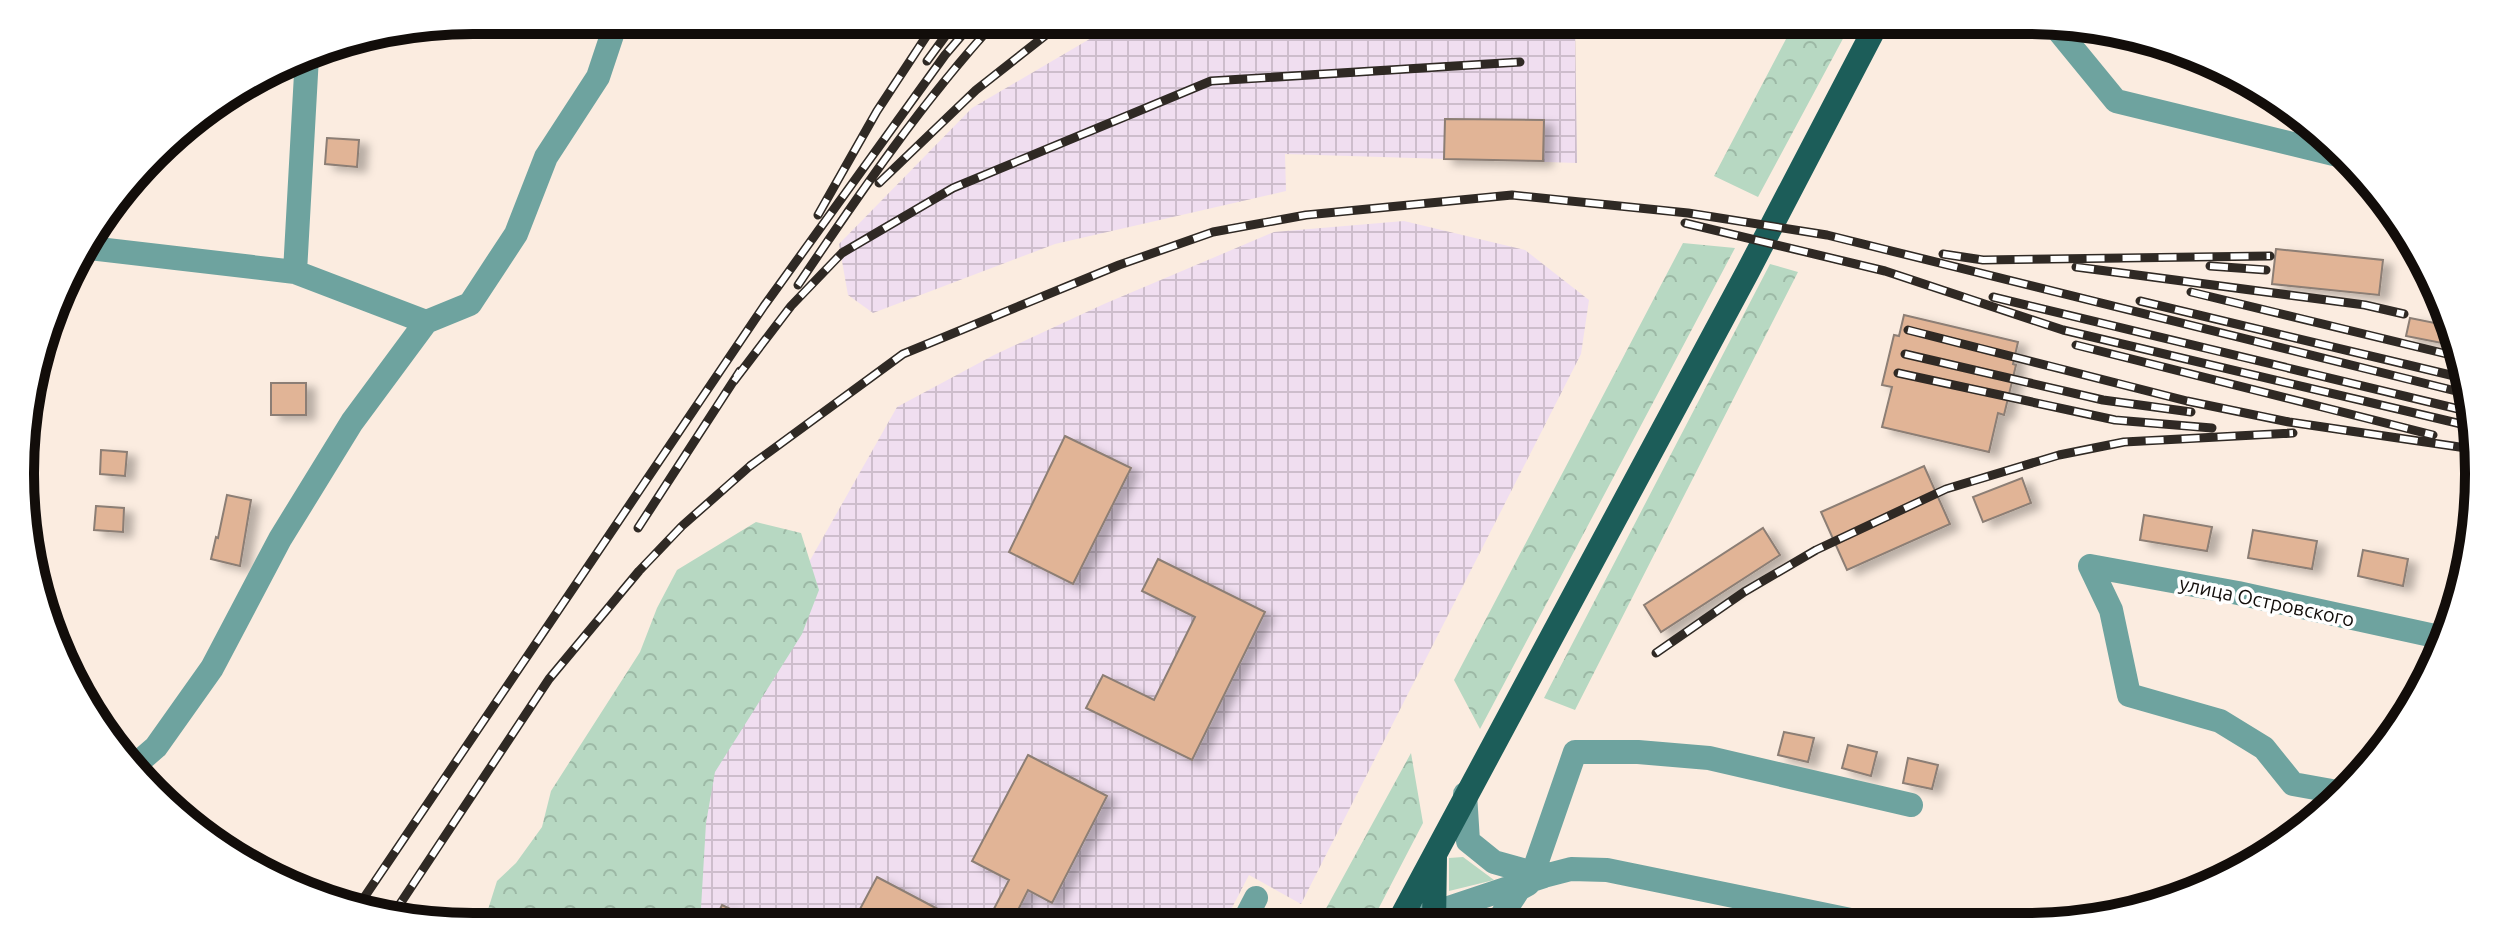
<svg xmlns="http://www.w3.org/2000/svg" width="2499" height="947" viewBox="0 0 2499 947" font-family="Ubuntu,sans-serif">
  <defs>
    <pattern id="industrial-grid" width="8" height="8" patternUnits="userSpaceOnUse" patternTransform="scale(2)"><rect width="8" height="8" fill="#f0def0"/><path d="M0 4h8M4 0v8" fill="none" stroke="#cdbdcc"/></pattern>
    <pattern id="forest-crowns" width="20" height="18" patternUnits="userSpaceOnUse" patternTransform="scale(2)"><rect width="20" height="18" fill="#b7d8c2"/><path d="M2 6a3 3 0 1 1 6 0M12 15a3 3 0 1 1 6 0" fill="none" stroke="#9cb8a5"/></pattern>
    <filter id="shadow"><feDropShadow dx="9" dy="5" stdDeviation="4" flood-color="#0004"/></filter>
  </defs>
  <rect width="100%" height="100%" fill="#fbece0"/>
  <path fill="url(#industrial-grid)" d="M1122 20H1575L1577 163 1285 154 1286 191 1055 244 873 313 848 295 839 244 972 108Z
    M1404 221 1525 250 1589 300 1581 354 1301 904 1249 875 1223 925 602 927 897 407 994 355 1104 304 1274 232Z"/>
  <path fill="#b7d8c2" d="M1463 857 1494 880 1449 891V858Z
    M1483 911 1490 912 1483 925H1446Z"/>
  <path fill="url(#forest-crowns)" d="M1796 20H1853L1758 197 1714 176Z
    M1683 243 1735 248 1480 729 1454 680Z
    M1770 264 1798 272 1575 710 1544 698Z
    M756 522 801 533 819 590 802 634 715 772 706 823 701 908 688 926 479 927 485 919 497 881 516 863 542 827 551 791 640 652 657 608 677 570Z
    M1411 753 1423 823 1370 925H1317Z"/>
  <path fill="#e1b496" stroke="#8c7e74" stroke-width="2" filter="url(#shadow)" d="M1445 119 1544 120 1543 161 1444 159Z
    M327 138 359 140 357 167 325 164Z
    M2276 249 2383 260 2379 295 2272 284Z
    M1904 315 2018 342 2013 364 2016 365 2004 415 1998 413 1989 452 1882 427 1892 387 1882 385 1894 335 1899 336Z
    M2410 318 2445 325 2452 345 2406 336Z
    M271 383H306V415H271Z
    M1065 436 1131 468 1073 584 1009 552Z
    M101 450 127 452 125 476 100 474Z
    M1924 466 1950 524 1847 570 1821 512Z
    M2022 478 2031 503 1983 522 1973 497Z
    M227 495 251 500 240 566 211 559 216 537 218 538Z
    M96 506 124 508 123 532 94 530Z
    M2144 515 2212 527 2207 551 2140 540Z
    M1763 528 1780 555 1661 632 1644 605Z
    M2253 530 2317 541 2312 569 2248 558Z
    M2363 550 2408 559 2403 586 2358 576Z
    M1158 559 1265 612 1192 760 1086 708 1103 675 1154 700 1195 617 1142 591Z
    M1784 732 1814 738 1808 762 1778 755Z
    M1848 745 1877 752 1871 776 1842 768Z
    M1028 755 1107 796 1052 903 1028 890 1010 926H985L1009 880 972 861Z
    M1908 758 1938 765 1932 789 1903 783Z
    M877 877 970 926H851Z
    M722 905 765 926H712Z"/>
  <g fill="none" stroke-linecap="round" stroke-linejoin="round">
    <path stroke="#6ea39f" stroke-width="24" d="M2057 24V29L2116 101 2338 155
      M307 56 295 272 426 322
      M81 247 295 272
      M2090 566 2111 610 2129 695 2220 721 2264 748 2293 784 2343 793
      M2090 566 2238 593 2444 638
      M134 766 156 747 212 668 280 539 352 422 426 322 470 304 516 234 546 157 598 77 617 20
      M1465 794 1468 841 1494 862 1544 876
      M1533 873 1575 752H1638L1709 758 1911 805
      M1496 924 1519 889 1528 884
      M1242 925 1256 898
      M1398 925 1544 876 1571 869 1607 870 1870 924"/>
    <path stroke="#1c5d59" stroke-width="24" d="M1397 925 1747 273 1879 20
      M1434 925 1435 855"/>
    <defs>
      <path id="rail" d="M927 61 957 20
        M879 183 976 90 1065 20
        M818 215 877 111 937 20
        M1685 223 1885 271 2063 330 2474 427
        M1943 254 1983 260 2270 256
        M2210 266 2266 270
        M2076 267 2365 305 2404 314
        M798 285C860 193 922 102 997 20
        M2191 292 2455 356
        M1993 297 2475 413
        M2140 301 2463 378
        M1908 330 2187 401 2289 422 2473 449
        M2076 345 2433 435
        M1905 354 2103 400 2191 412
        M1898 373 2115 420 2212 428
        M734 381 791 306 842 253 953 188 1211 81 1520 62
        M638 528 740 371
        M1656 653 1744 592 1816 550 1946 489 2059 455 2124 442 2293 433
        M355 911 764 306 945 55 975 20
        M392 916 549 679 639 571 682 526 750 466 903 354 1119 265 1213 232 1306 215 1512 195 1688 213 1827 235 2468 394"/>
    </defs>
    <use href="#rail" stroke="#2f2924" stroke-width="9"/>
    <use href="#rail" stroke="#fff" stroke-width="6" stroke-dasharray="18" stroke-linecap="butt"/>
  </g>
  <g text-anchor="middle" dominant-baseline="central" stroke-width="7" stroke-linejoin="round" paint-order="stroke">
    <g font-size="20" fill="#120d0a" stroke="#fff">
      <text transform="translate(2267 601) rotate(12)">улица Островского</text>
    </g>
  </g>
  <path d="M0 0H2499V947H0ZM473 34H2026A439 439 0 0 1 2465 473V474A439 439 0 0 1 2026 913H473A439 439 0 0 1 34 474V473A439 439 0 0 1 473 34Z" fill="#fff" fill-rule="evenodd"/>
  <path fill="none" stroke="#120d0a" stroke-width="10" d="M473 34H2026A439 439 0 0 1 2465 473V474A439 439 0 0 1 2026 913H473A439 439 0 0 1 34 474V473A439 439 0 0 1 473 34Z"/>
</svg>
